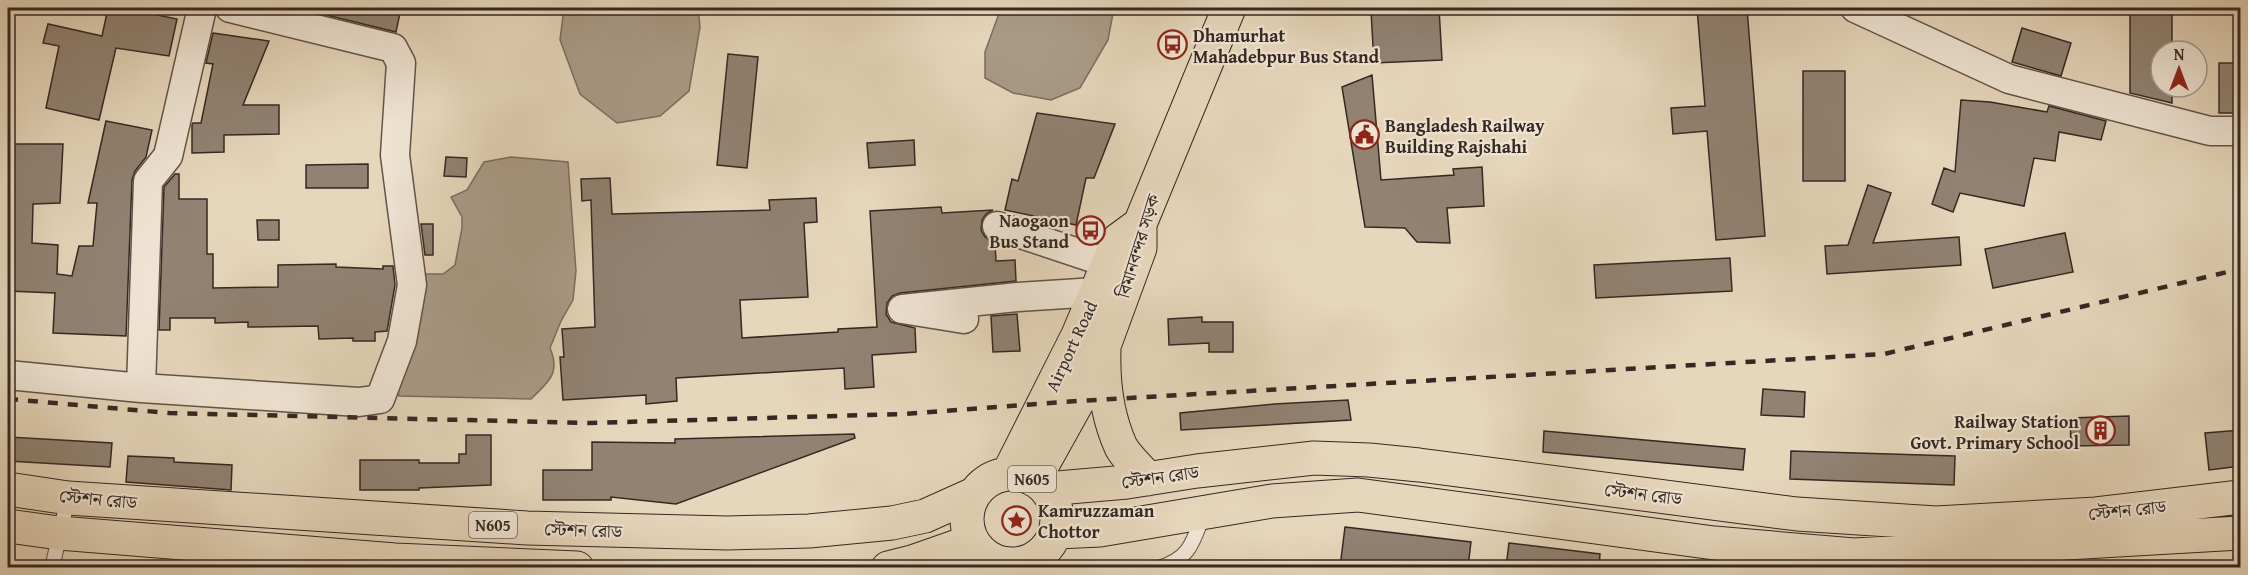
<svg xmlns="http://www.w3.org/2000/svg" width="2248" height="575" viewBox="0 0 2248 575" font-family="'Gentium Book Plus','Noto Serif Bengali',serif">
  <rect width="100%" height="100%" fill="#e6d6bb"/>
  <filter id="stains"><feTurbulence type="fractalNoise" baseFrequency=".00333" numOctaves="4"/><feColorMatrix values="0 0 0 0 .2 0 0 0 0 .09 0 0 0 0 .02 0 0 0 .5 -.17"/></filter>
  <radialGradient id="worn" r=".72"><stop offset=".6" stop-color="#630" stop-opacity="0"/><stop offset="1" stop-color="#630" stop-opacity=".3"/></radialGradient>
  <path fill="#aa9b87" stroke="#7b6d5f" stroke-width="1.5" d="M564 8H698L700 27 689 91 660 116 617 123 580 94 560 40Z
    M1001 8H1114L1108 40 1080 88 1051 100 1013 93 985 78V52Z
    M511 157 568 162 576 271 573 300 561 321 550 348C561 374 548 382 531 399L399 396 397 386 420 274H443L455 265 462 228V217L451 197 467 190 484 162Z"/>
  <path fill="#918272" stroke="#352823" stroke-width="1.5" d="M108 8H124L177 19 169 56 116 48 99 120 46 108 59 46 43 43 48 24 102 36Z
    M322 8H401L396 32 322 14Z
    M1439 8 1442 60 1374 63 1371 11Z
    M1697 8H1747L1765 236 1716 240 1707 131 1673 134 1671 108 1705 106Z
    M2130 8H2172V51H2161V87H2172V103L2130 93Z
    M2022 28 2071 43 2061 76 2012 62Z
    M213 33 269 41 243 105H279V134L224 135V152L192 153V125L193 123H201L213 64 206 63Z
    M728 54 758 57 747 168 717 165Z
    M2219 63H2241V113H2219Z
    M1803 71H1845V181H1803Z
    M1372 75 1381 180 1454 175 1453 169 1482 167 1484 206 1447 208 1450 243 1417 242 1405 228 1365 227 1342 87Z
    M1961 100 1990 102 2047 112 2049 106 2106 121 2101 140 2059 132 2055 161 2034 158 2024 206 1960 193 1953 212 1932 204 1944 168 1955 172Z
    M1037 113 1115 124 1094 178H1086L1076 225 1005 210 1012 179 1018 181Z
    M106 121 152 130 146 157 135 171 132 180 126 336 53 333 55 293 8 291V144H63L60 203 33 204 32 243 58 245 57 274 72 276 79 246H93L97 203H88Z
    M914 140 915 165 869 168 867 143Z
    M446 157 467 158 466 177 444 176Z
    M368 164V188H306V165Z
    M175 174H179V199H207V254H213V288L278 287V265L336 264V267L383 269V266H393L395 285 387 331 375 332V341H353V338L319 339 318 326 248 327V322L215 323V318H170V330H159L164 187Z
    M610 178 612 214 770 210 769 200 816 198 817 222 804 223 808 297 740 300 742 338 838 332V329L877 327 870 211 941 207 942 213 993 210 986 214 982 220 981 230 985 237 995 243 996 261 1015 260 1016 281 900 293 892 296 887 303 886 314 891 322 915 328 916 352 872 355 874 387 845 389 844 368 676 378 677 401 646 404V395L563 400 560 357H564L562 329 595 327 591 200 582 201 581 179Z
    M1868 185 1891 193 1873 243 1959 237 1961 265 1827 274 1825 246 1848 245Z
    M257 220H279V240H258Z
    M421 224H433V255H425Z
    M2065 233 2073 272 1993 288 1985 249Z
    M1730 258 1732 291 1596 298 1594 265Z
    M1017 314 1020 351 993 352 991 316Z
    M1202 317V322H1233V352H1209V343L1169 345 1168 319Z
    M1763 389 1805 392 1804 417 1761 415Z
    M1348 400 1351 420 1181 430 1180 413 1274 404Z
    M2129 416V445L2071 446 2070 418Z
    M2241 430V466L2209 470 2205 433Z
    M1544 431 1745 449 1743 470 1543 452Z
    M854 434 855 438 676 504 611 497V500H543V470H592V442L675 443V439Z
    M466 435H491V485L419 488V490H360V460H419V463H459V454H466Z
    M8 437 112 443 110 467 8 461Z
    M1791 451 1955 456 1954 485 1790 479Z
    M128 456 174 458V462L232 465 231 490 126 482Z
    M1345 527 1471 542 1468 567H1340Z
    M1509 543 1600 554 1599 567H1506Z"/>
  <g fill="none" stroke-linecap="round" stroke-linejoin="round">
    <defs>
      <path id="service" d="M1023 564 1032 568
        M52 568 68 498
        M1158 568C1190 559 1193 542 1203 515"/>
      <path id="minor" d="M1855 8 2009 79 2210 131H2240
        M997 226 1129 270
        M964 319 902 309 1018 297 1096 292 1114 297
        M8 375 141 388 359 402 380 399 402 341 412 285 395 155 401 63 393 48 230 8
        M141 388 148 181 168 156 202 8"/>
      <path id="secondary" d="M967 568 986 557"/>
      <path id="primary" d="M1104 351C1103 383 1107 416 1121 447 1127 458 1140 469 1148 479
        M967 519a45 45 0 1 1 90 0a45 45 0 1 1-90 0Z
        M1008 474 1078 335 1118 240 1140 224
        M1034 480 1078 401 1104 346 1140 248V224L1229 8
        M1046 489 1127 482 1197 471 1314 458 1369 460 1419 465 1797 514 1936 523 2096 514 2240 497
        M1057 532 1100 530 1272 501 1358 495 1714 543 1854 555 2240 533"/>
      <path id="trunk" d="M8 489 68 498 527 528 727 533 809 531 892 523 925 516 974 494
        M8 526 59 533 395 560 577 568
        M888 568 912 562 972 541"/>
    </defs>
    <use href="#service" stroke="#615449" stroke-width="16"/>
    <use href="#minor" stroke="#615449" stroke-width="31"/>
    <use href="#secondary" stroke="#352823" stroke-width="35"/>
    <use href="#primary" stroke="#352823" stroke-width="35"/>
    <use href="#trunk" stroke="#352823" stroke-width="35"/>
    <use href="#service" stroke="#efe4d3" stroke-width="14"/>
    <use href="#minor" stroke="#efe4d3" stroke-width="28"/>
    <use href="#secondary" stroke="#efe4d3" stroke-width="33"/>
    <use href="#primary" stroke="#e6d6bb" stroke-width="33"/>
    <use href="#trunk" stroke="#e6d6bb" stroke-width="33"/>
    <path stroke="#352823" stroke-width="4.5" stroke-dasharray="10 10" stroke-linecap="butt" d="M8 399 169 413 589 423 904 414 1078 401 1884 354 2240 269"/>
  </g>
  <defs>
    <symbol id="bus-ring" viewBox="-11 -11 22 22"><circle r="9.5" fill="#efe4d3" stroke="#8f2418" stroke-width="1.5"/><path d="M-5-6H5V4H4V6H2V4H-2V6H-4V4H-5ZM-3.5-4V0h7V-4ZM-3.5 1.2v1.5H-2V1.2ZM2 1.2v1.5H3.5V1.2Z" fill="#8f2418"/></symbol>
    <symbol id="civic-ring" viewBox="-11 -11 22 22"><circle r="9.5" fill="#efe4d3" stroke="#8f2418" stroke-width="1.5"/><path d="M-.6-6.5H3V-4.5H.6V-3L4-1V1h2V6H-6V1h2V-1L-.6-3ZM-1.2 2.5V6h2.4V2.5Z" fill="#8f2418"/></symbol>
    <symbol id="building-ring" viewBox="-11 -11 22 22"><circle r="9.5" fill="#efe4d3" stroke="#8f2418" stroke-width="1.5"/><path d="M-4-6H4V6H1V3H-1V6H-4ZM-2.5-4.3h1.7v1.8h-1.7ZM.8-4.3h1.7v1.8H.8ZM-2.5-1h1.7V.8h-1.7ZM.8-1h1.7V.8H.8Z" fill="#8f2418"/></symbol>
    <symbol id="sight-ring" viewBox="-11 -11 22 22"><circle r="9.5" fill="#efe4d3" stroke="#8f2418" stroke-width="1.5"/><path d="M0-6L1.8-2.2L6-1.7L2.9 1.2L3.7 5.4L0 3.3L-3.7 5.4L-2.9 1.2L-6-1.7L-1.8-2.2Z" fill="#8f2418"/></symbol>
  </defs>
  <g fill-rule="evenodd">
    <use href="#bus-ring" x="1156" y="28" width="33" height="33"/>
    <use href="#civic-ring" x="1348" y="118" width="33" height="33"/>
    <use href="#bus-ring" x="1074" y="214" width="33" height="33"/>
    <use href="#building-ring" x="2084" y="414" width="33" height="33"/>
    <use href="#sight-ring" x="1000" y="504" width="33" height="33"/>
  </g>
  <g text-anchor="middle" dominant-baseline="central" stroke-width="4.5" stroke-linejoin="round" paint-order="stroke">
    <g fill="#efe4d3" stroke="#6d6058" stroke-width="1.5">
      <rect x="1008" y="466" width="48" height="26" rx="4.5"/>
      <rect x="469" y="512" width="48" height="26" rx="4.5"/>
    </g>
    <g font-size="16" font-weight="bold" fill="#352823">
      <text x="1032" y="479">N605</text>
      <text x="493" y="525">N605</text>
    </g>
    <g font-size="18" font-weight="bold" fill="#352823" stroke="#efe4d3" text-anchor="start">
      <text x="1193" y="35">Dhamurhat<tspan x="1193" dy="21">Mahadebpur Bus Stand</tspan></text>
      <text x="1385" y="125">Bangladesh Railway<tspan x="1385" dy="21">Building Rajshahi</tspan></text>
      <text x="1069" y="220" text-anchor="end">Naogaon<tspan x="1069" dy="21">Bus Stand</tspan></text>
      <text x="2079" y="421" text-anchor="end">Railway Station<tspan x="2079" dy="21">Govt. Primary School</tspan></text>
      <text x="1038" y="510">Kamruzzaman<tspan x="1038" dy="21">Chottor</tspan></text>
    </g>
    <g font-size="18" fill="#352823" stroke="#efe4d3">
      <text transform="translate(1138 246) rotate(-73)">বিমানবন্দর সড়ক</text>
      <text transform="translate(1071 346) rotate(-65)">Airport Road</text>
      <text transform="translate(1160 477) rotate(-8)">স্টেশন রোড</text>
      <text transform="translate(1643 494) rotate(7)">স্টেশন রোড</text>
      <text transform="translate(98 499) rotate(5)">স্টেশন রোড</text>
      <text transform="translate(2127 510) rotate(-6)">স্টেশন রোড</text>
      <text transform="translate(583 530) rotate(2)">স্টেশন রোড</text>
    </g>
  </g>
  <rect width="2248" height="575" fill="none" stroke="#e6d6bb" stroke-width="30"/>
  <rect x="9" y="9" width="2230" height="557" fill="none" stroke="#352823" stroke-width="3"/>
  <rect x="15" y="15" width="2218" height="545" fill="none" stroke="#352823" stroke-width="1.5"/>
  <g transform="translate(2179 69)"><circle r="28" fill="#efe4d3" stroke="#a5998d" stroke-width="1.5"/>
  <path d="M0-4.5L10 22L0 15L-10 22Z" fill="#8f2418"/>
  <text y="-9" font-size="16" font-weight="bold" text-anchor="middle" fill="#352823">N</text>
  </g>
  <rect width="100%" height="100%" filter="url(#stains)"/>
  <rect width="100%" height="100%" fill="url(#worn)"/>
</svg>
